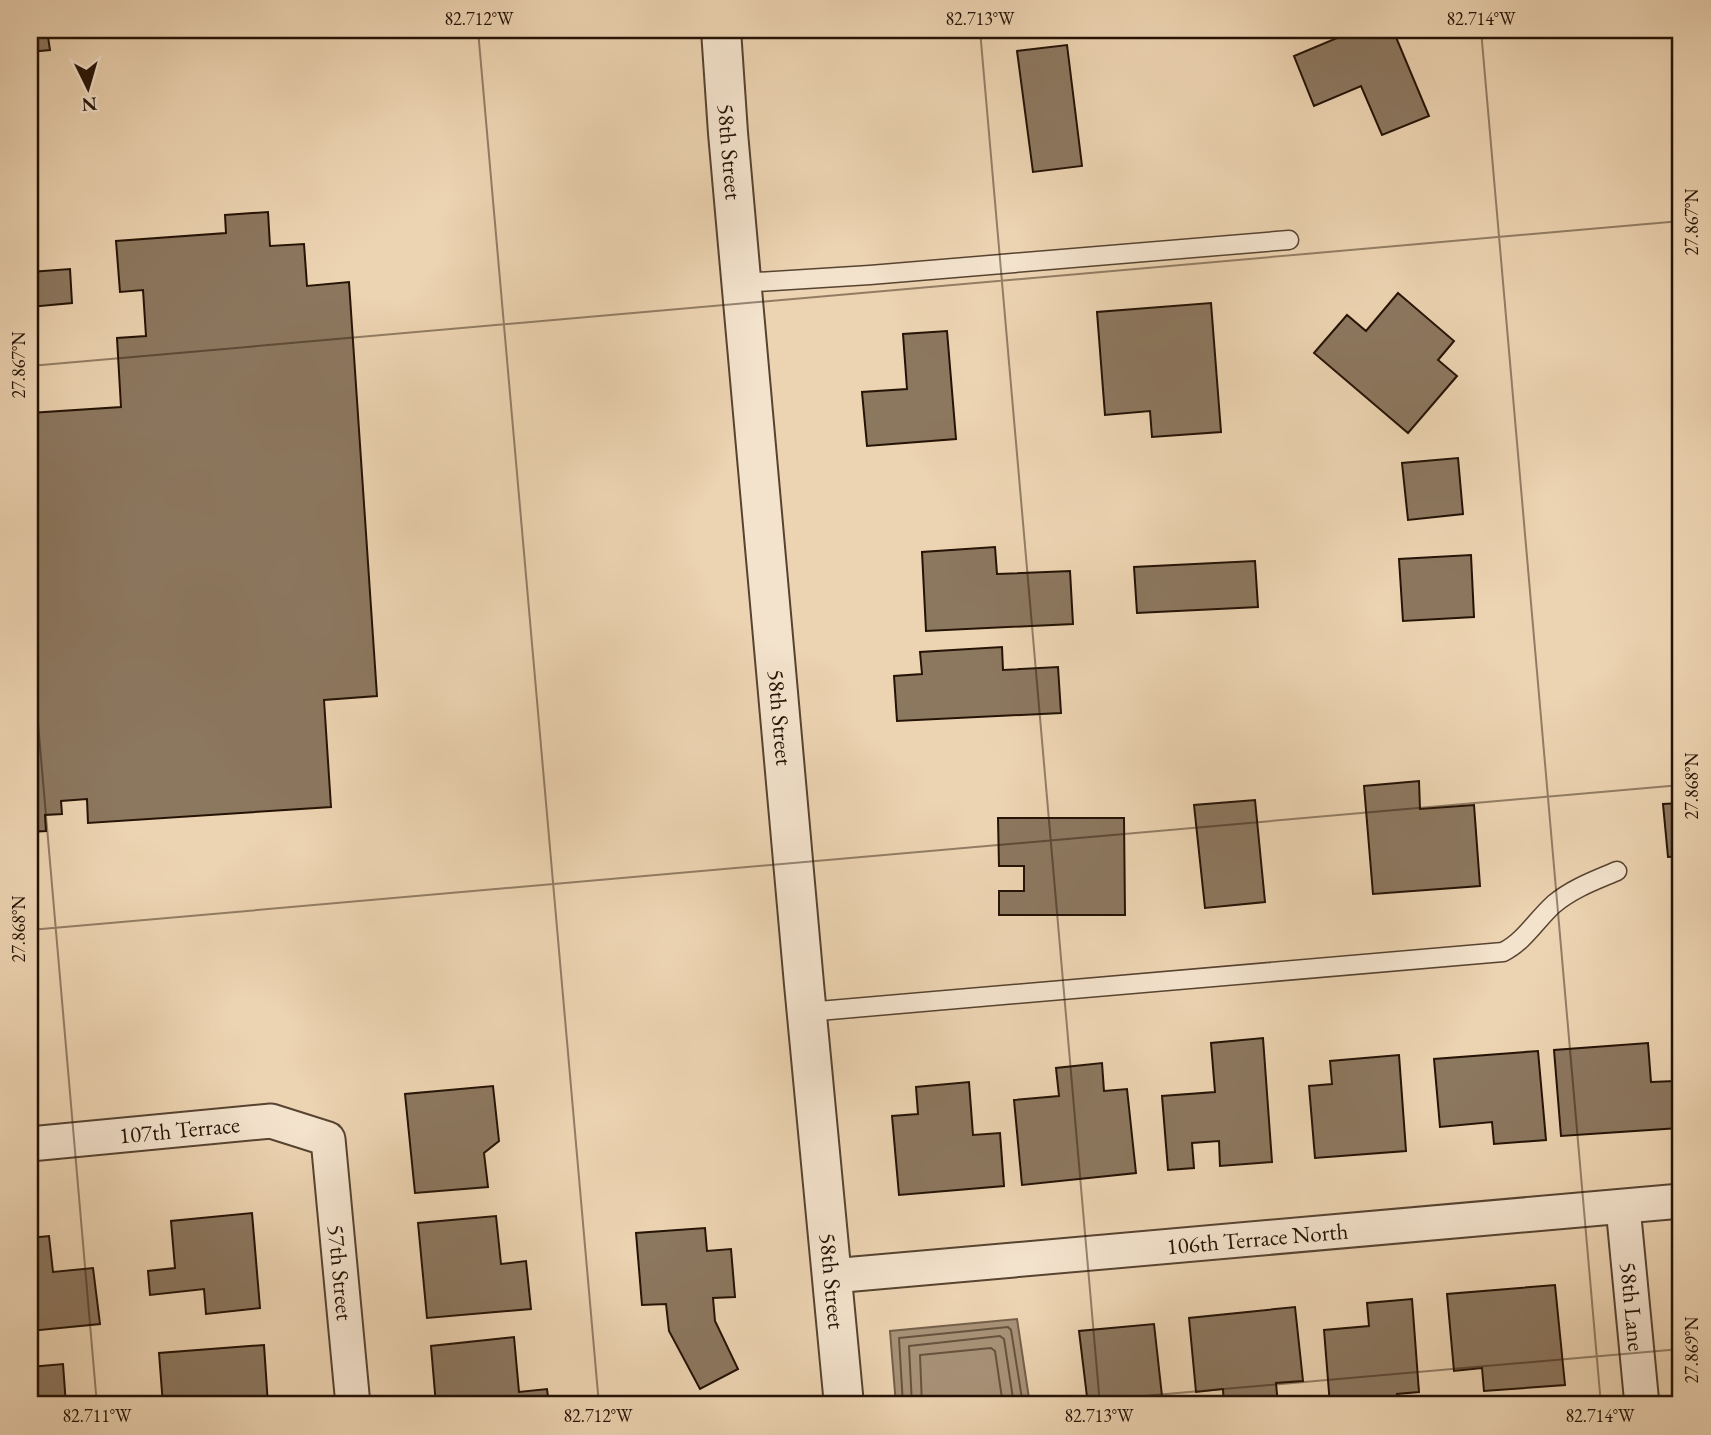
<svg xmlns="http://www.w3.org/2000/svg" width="1711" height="1435" viewBox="0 0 1711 1435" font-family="'EB Garamond',serif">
  <rect width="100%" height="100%" fill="#ecd3b1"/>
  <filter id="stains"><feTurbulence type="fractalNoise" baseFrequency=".00286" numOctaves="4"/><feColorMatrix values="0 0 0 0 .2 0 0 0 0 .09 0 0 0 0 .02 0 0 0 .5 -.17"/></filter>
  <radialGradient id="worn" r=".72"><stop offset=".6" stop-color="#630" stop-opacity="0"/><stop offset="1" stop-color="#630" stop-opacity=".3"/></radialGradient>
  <path fill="#a89277" stroke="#745f4a" stroke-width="2" d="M1017 1319 1030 1405H896L890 1331Z"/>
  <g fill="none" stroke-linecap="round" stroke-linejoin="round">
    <path stroke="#66523e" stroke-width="2" d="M903 1405 899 1338 1008 1327 1011 1330 1023 1405
      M912 1405 909 1346 1000 1336 1004 1339 1014 1405
      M922 1405 920 1355 991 1348 995 1351 1003 1405"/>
  </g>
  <path fill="#8c775f" stroke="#251306" stroke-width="2" d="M30 30H47L50 50 30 52Z
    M1356 30H1393L1429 116 1382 135 1361 86 1314 106 1294 56Z
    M1067 45 1082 166 1033 172 1017 51Z
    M268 212 270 246 304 244 307 286 349 282 377 696 324 700 331 807 88 823 87 799 61 801 62 814 45 815 46 831 30 832V413L121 407 117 338 146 336 143 290 120 292 116 241 226 233 225 215Z
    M70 269 72 303 30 307V272Z
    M1398 293 1454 341 1438 360 1457 376 1408 433 1314 353 1347 315 1366 331Z
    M1211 303 1221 432 1152 437 1150 411 1105 415 1097 312Z
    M947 331 956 439 867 446 862 392 907 389 903 334Z
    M1458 458 1463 514 1408 520 1402 463Z
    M995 547 997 574 1070 571 1073 624 926 631 922 552Z
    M1471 555 1474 617 1403 621 1399 559Z
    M1255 561 1258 607 1137 613 1134 567Z
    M1002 647 1003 670 1058 667 1061 713 897 721 894 676 922 674 920 652Z
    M1419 781 1420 809 1474 805 1480 886 1373 894 1364 786Z
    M1255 800 1265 902 1205 908 1194 805Z
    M1681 803V856L1668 857 1663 804Z
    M998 818H1124L1125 915H999V891H1024V866H999Z
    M1263 1038 1272 1162 1220 1166 1219 1141 1192 1143 1194 1168 1168 1170 1162 1096 1215 1092 1211 1043Z
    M1648 1043 1651 1082 1675 1081 1679 1128 1561 1136 1554 1050Z
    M1538 1051 1546 1140 1494 1144 1492 1122 1440 1127 1434 1059Z
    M1399 1055 1406 1151 1315 1158 1309 1086 1332 1084 1330 1061Z
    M1102 1063 1104 1091 1127 1089 1136 1173 1022 1185 1014 1100 1059 1096 1056 1068Z
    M969 1082 973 1135 1000 1133 1004 1186 899 1195 892 1116 918 1114 916 1087Z
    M493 1086 499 1141 484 1153 488 1187 415 1193 405 1094Z
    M252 1213 260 1308 206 1314 204 1289 150 1295 148 1271 175 1268 171 1221Z
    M496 1216 501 1264 526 1261 531 1309 427 1318 418 1223Z
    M705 1228 707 1251 731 1249 735 1297 713 1298 715 1321 738 1369 700 1389 669 1331 666 1304 642 1305 636 1233Z
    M49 1236 53 1272 93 1268 100 1324 30 1331V1238Z
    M1555 1285 1565 1385 1484 1391 1482 1368 1454 1371 1447 1294Z
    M1412 1299 1419 1392 1397 1394 1398 1405H1330L1324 1330 1369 1326 1367 1303Z
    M1295 1307 1303 1381 1276 1383 1278 1405H1224L1223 1389 1196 1392 1189 1318Z
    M1154 1324 1163 1405H1088L1079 1331Z
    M514 1337 519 1392 547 1389 549 1405H436L431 1346Z
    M264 1345 268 1405H190L189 1402 163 1405 159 1353Z
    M63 1364 66 1405H30V1367Z"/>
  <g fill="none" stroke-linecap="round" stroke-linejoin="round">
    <defs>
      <path id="service" d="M741 283 870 275 1289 240
        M807 1012 1503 952C1524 942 1537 919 1554 904 1573 888 1596 880 1617 871"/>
      <g id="minor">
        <path id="s1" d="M30 1144 271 1121 328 1139 353 1405"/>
        <path id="s2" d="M1623 1207 1642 1405"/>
        <path id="s3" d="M832 1276 1681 1201"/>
      </g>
      <g id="tertiary">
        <path id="s4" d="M721 30 728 133 804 984 844 1405"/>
      </g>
    </defs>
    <use href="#service" stroke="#574331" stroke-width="21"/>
    <use href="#minor" stroke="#574331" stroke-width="37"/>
    <use href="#tertiary" stroke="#574331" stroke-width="42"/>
    <use href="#service" stroke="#f3e2cc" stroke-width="18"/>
    <use href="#minor" stroke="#f3e2cc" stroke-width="33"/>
    <use href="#tertiary" stroke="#f3e2cc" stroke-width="38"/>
  </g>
  <path fill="none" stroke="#251306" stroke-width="2" stroke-opacity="0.45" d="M478 30 599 1405M980 30 1100 1405M1481 30 1601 1405M30 366 1681 221M30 631 97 1405M30 930 1681 785M1040 1405 1681 1349"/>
  <g text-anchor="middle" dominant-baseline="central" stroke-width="7" stroke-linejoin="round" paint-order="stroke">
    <g font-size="23" fill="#251306" stroke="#f3e2cc">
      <text stroke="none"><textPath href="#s4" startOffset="122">58th Street</textPath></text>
      <text stroke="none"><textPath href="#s4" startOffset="690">58th Street</textPath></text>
      <text stroke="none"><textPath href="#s1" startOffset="150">107th Terrace</textPath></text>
      <text stroke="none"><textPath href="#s3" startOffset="427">106th Terrace North</textPath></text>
      <text stroke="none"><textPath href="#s1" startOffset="436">57th Street</textPath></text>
      <text stroke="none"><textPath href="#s4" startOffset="1256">58th Street</textPath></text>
      <text stroke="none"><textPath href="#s2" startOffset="100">58th Lane</textPath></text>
    </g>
  </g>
  <rect width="1711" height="1435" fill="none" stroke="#ecd3b1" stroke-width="77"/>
  <g transform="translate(88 88) rotate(175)" stroke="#f3e2cc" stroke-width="5" paint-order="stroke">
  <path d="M0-5L12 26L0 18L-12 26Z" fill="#251306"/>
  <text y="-10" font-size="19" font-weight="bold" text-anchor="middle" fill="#251306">N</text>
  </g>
  <rect x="38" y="38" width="1634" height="1358" fill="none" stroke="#251306" stroke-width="2.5"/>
  <g font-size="18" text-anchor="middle" fill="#251306">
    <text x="479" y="25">82.712°W</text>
    <text x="980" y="25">82.713°W</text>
    <text x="1481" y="25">82.714°W</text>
    <text transform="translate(1692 222) rotate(-90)" y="6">27.867°N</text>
    <text transform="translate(19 365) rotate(-90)" y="6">27.867°N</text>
    <text transform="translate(1692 786) rotate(-90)" y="6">27.868°N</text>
    <text transform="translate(19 929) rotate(-90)" y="6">27.868°N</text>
    <text transform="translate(1692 1350) rotate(-90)" y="6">27.869°N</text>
    <text x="97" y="1422">82.711°W</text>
    <text x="598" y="1422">82.712°W</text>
    <text x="1099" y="1422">82.713°W</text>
    <text x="1600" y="1422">82.714°W</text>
  </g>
  <rect width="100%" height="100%" filter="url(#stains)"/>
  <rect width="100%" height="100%" fill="url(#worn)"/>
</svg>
